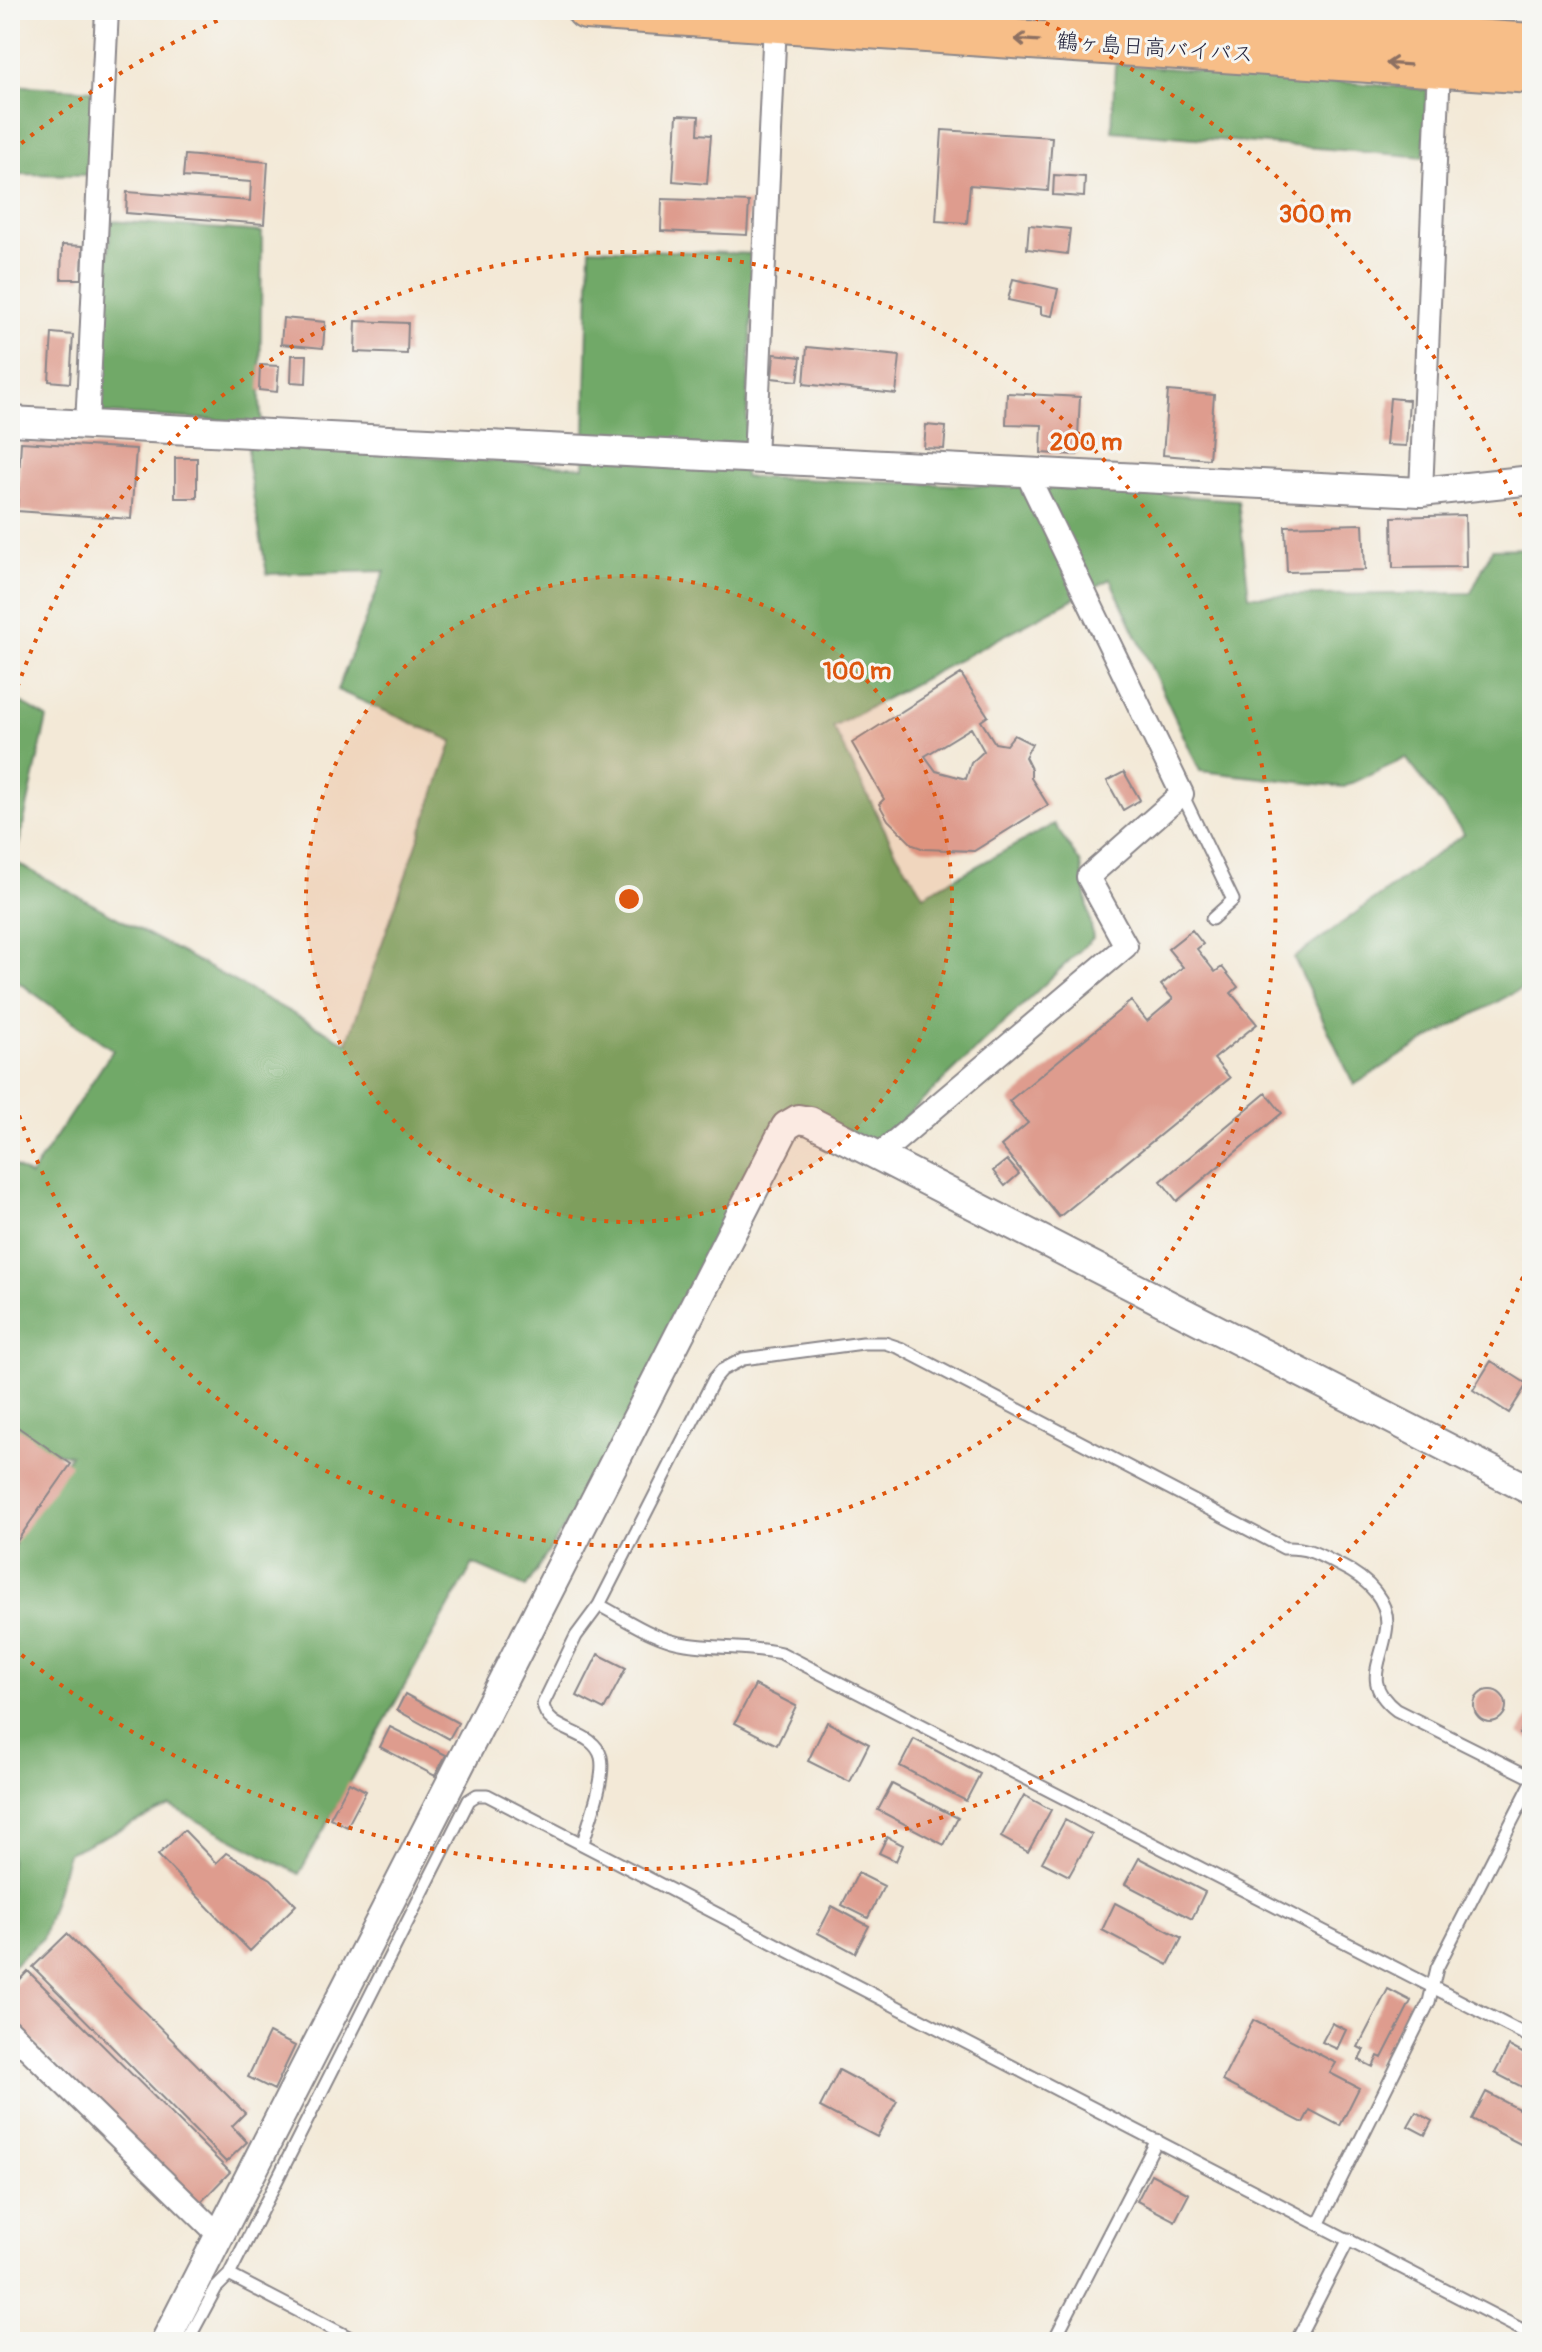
<svg xmlns="http://www.w3.org/2000/svg" width="1542" height="2352" viewBox="0 0 1542 2352" font-family="Pangolin,'Klee One',sans-serif">
  <rect width="100%" height="100%" fill="#f6f6f2"/>
  <filter id="ink" filterUnits="userSpaceOnUse"><feTurbulence type="fractalNoise" baseFrequency=".0125" numOctaves="2"/><feDisplacementMap in="SourceGraphic" scale="16" xChannelSelector="R" yChannelSelector="G"/><feConvolveMatrix kernelMatrix="1 2 1 2 8 2 1 2 1" color-interpolation-filters="sRGB"/></filter>
  <filter id="wash" filterUnits="userSpaceOnUse"><feTurbulence type="fractalNoise" baseFrequency=".006" numOctaves="4" result="noise"/><feDisplacementMap in="SourceGraphic" scale="32" xChannelSelector="R" yChannelSelector="G"/><feGaussianBlur stdDeviation="1.8" result="paint"/><feColorMatrix in="noise" values="0 0 0 0 0 0 0 0 0 0 0 0 0 0 0 0 0 1.4 0 .05"/><feComposite in="paint" operator="in"/></filter>
  <g filter="url(#wash)">
    <rect width="100%" height="100%" fill="#f3e9d7"/>
    <path fill="#71a968" stroke="#4a6652" stroke-width="2" d="M1115 64 1427 89 1424 157 1112 131Z
      M10 85 93 90 87 175 10 174Z
      M111 221 262 232 260 402 264 446 584 467 590 248 755 254 744 477 1092 490 1238 500 1249 596 1471 593 1492 549 1532 548V983L1423 1042 1354 1085 1294 958 1464 834 1406 758 1344 787 1200 771 1110 579 833 727 896 852 924 895 1054 824 1081 864 1093 938 876 1145 792 1108 598 1474 526 1587 473 1564 299 1874 170 1806 68 1853 42 1939 10 1968V1541L70 1455 10 1445V1163L30 1176 113 1050 10 976V696L47 718 15 862 347 1043 453 741 337 690 385 571 267 574 248 466V422L97 413Z"/>
    <g id="blocks">
      <path fill="#de9c8e" fill-rule="evenodd" d="M677 115 699 116 698 134 711 135 707 184 673 181Z
        M942 130 1052 137 1048 191 970 185 967 223 936 221Z
        M185 155 268 162 264 224 126 213 127 192 250 201 251 182 183 177Z
        M1054 175 1085 177 1084 197 1053 195Z
        M662 199 749 202 747 235 661 231Z
        M1029 225 1070 229 1067 254 1027 249Z
        M62 245 83 246 82 279H61Z
        M1013 279 1058 289 1052 316 1041 314V307L1008 300Z
        M283 318 325 322 323 348 281 344Z
        M356 321 408 323 407 354 355 352Z
        M52 333 73 335 70 383 49 381Z
        M807 347 900 356 896 394 804 384Z
        M774 354 801 357 798 381 772 378Z
        M292 355H307L306 383 291 382Z
        M260 365 279 366 277 392 259 390Z
        M1168 391 1214 395 1209 459 1163 455Z
        M1007 393 1080 397 1077 455 1041 453 1042 425 1006 424Z
        M1390 398 1409 400 1406 446 1386 445Z
        M926 425 946 427 944 449 924 448Z
        M21 442 136 449 131 519 17 511Z
        M175 458H197V498H175Z
        M1465 515 1466 567 1393 568 1392 517Z
        M1363 524 1365 570 1287 572 1285 526Z
        M961 674 988 716 981 721 995 743 1006 745 1014 735 1032 744 1025 757 1031 769V778L1048 805 974 851 924 849 913 845 888 820 879 804 884 799 852 743ZM971 728 984 751 971 763 966 779 936 771 925 756Z
        M1124 772 1140 800 1123 810 1107 781Z
        M1192 930 1203 944 1197 949 1215 972 1222 967 1238 987 1231 993 1257 1024 1214 1059 1230 1078 1059 1217 1001 1146 1028 1123 1009 1101 1131 1001 1147 1021 1173 999 1161 985 1183 967 1168 949Z
        M1266 1093 1282 1113 1177 1201 1161 1181Z
        M1007 1160 1019 1174 1005 1186 993 1171Z
        M1491 1361 1527 1384 1509 1413 1473 1390Z
        M15 1425 71 1464 10 1551V1432Z
        M598 1654 626 1668 604 1710 577 1696Z
        M755 1685 796 1706 777 1745 735 1723Z
        M1474 1706a16 16 0 1 1 32 0a16 16 0 1 1-32 0Z
        M405 1694 458 1723 449 1739 397 1710Z
        M1532 1710V1741L1519 1734Z
        M827 1722 869 1744 850 1782 808 1761Z
        M390 1727 446 1755 435 1776 380 1747Z
        M914 1739 980 1774 966 1801 900 1766Z
        M349 1782 366 1791 347 1827 330 1818Z
        M892 1784 958 1818 944 1845 878 1810Z
        M1024 1795 1051 1810 1028 1852 1001 1837Z
        M1065 1820 1092 1835 1069 1876 1042 1862Z
        M184 1830 216 1863 226 1853 271 1879 296 1905 250 1951 158 1855Z
        M887 1837 903 1845 896 1861 879 1853Z
        M1139 1858 1205 1892 1192 1919 1125 1884Z
        M858 1873 884 1886 868 1918 842 1905Z
        M1115 1903 1182 1938 1168 1965 1102 1930Z
        M832 1906 869 1926 855 1953 818 1933Z
        M67 1934 245 2113 232 2126 247 2142 226 2162 33 1967Z
        M28 1971 230 2172 198 2205 10 2018V1990Z
        M1388 1989 1411 2001 1382 2058 1378 2056 1373 2067 1359 2060 1364 2050 1358 2047Z
        M1253 2020 1336 2063 1330 2073 1359 2088 1340 2126 1310 2110 1303 2123 1222 2081Z
        M1332 2023 1346 2030 1337 2049 1322 2042Z
        M269 2033 295 2046 274 2090 248 2077Z
        M1509 2046 1532 2058V2092L1495 2073Z
        M839 2070 897 2101 877 2137 820 2107Z
        M1486 2092 1532 2116V2150L1472 2119Z
        M1416 2112 1432 2121 1425 2135 1408 2126Z
        M1151 2174 1189 2194 1175 2221 1137 2201Z"/>
    </g>
  </g>
  <g filter="url(#ink)">
    <use href="#blocks" fill-opacity="0" stroke="#8a8689" stroke-width="2"/>
    <g fill="none" stroke-linecap="round" stroke-linejoin="round">
      <defs>
        <path id="service" d="M1182 794 1233 900 1212 919
          M599 1605C626 1619 655 1640 686 1644 717 1649 749 1646 781 1653L1532 2038
          M583 1843C589 1821 606 1778 601 1757 593 1728 547 1734 543 1704L576 1636 599 1605 714 1379 722 1370 743 1359 863 1343H885L900 1348 1284 1548C1309 1547 1319 1555 1341 1566 1366 1578 1392 1601 1386 1632 1381 1665 1362 1683 1396 1710L1532 1778
          M1319 2223 1429 2002 1437 1968 1532 1782
          M229 2275 358 2342
          M187 2342 216 2288 229 2275 469 1800 477 1795H487L1532 2335
          M1053 2342 1157 2140
          M1296 2342 1349 2239"/>
        <path id="minor" d="M1440 36 1442 10
          M87 426 107 10
          M755 458 775 23
          M1421 492 1439 67
          M879 1155 1126 946 1088 877 1182 794 1026 472
          M10 2031 220 2236"/>
        <path id="tertiary" d="M10 421 1421 492 1532 480
          M165 2342 786 1126 798 1119 810 1121 1532 1491"/>
        <path id="trunk" d="M586 10 1532 74
          M1061 10 1532 43"/>
      </defs>
      <use href="#service" stroke="#8a8689" stroke-width="15"/>
      <use href="#minor" stroke="#8a8689" stroke-width="26"/>
      <use href="#tertiary" stroke="#8a8689" stroke-width="32"/>
      <use href="#trunk" stroke="#8a8689" stroke-width="42"/>
      <use href="#service" stroke="#fff" stroke-width="11"/>
      <use href="#minor" stroke="#fff" stroke-width="22"/>
      <use href="#tertiary" stroke="#fff" stroke-width="28"/>
      <use href="#trunk" stroke="#f7be88" stroke-width="38"/>
    </g>
    <defs><path id="oneway-shaft" d="M-6 0H5M1.5-3L5.5 0L1.5 3" fill="none" stroke-width="1.6" stroke-linecap="round" stroke-linejoin="round" transform="scale(2)"/></defs>
    <g stroke="#8c7062">
      <use href="#oneway-shaft" transform="translate(1027 40) rotate(-176)"/>
      <use href="#oneway-shaft" transform="translate(1398 64) rotate(-176)"/>
    </g>
  </g>
  <circle cx="629" cy="899" r="323" fill="#de560e" fill-opacity=".12"/>
  <g fill="none" stroke="#de560e" stroke-width="4" stroke-dasharray="4 8">
    <circle cx="629" cy="899" r="323"/>
    <path d="M10 710A647 647 0 1 1 10 1088"/>
    <path d="M1532 1255A970 970 0 0 1 12 1647M12 151A970 970 0 0 1 234 13M1024 13A970 970 0 0 1 1532 543"/>
  </g>
  <g text-anchor="middle" dominant-baseline="central" stroke-width="6" stroke-linejoin="round" paint-order="stroke">
    <g font-size="22" fill="#22223b" stroke="#f6f6f2">
      <text transform="translate(1155 48) rotate(4)">鶴ヶ島日高バイパス</text>
    </g>
  </g>
  <circle cx="629" cy="899" r="12" fill="#de560e" stroke="#f6f6f2" stroke-width="4"/>
  <g font-size="24" text-anchor="middle" font-weight="bold" fill="#de560e" stroke="#f6f6f2" stroke-width="6" stroke-linejoin="round" paint-order="stroke">
    <text x="1315" y="222">300 m</text>
    <text x="1086" y="450">200 m</text>
    <text x="857" y="679">100 m</text>
  </g>
  <rect width="1542" height="2352" fill="none" stroke="#f6f6f2" stroke-width="40"/>
</svg>
